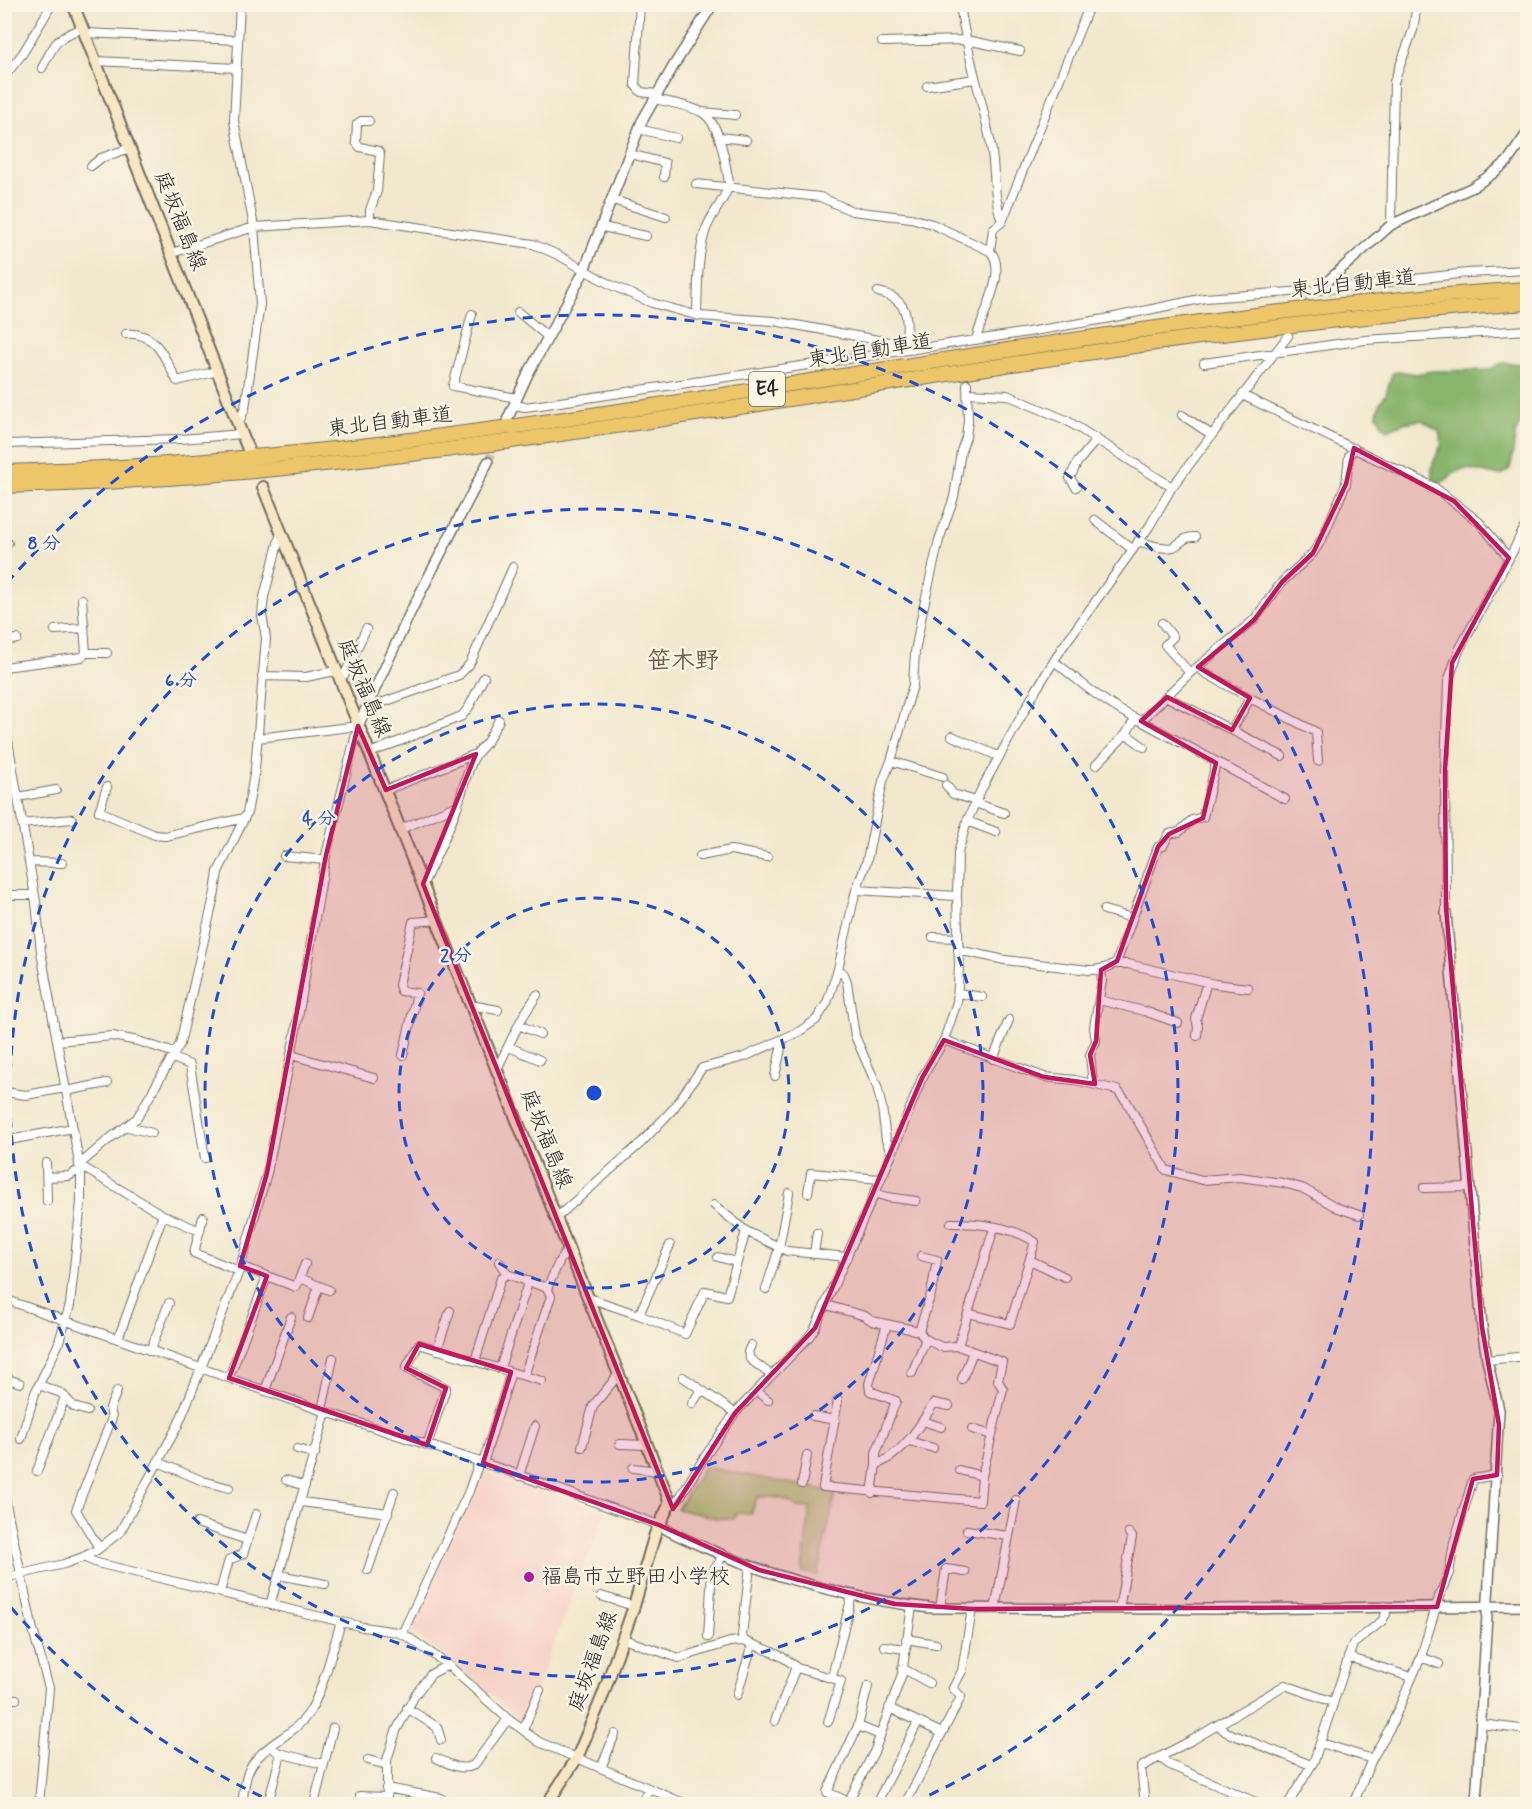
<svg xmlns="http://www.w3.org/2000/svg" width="1532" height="1809" viewBox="0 0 1532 1809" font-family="Mynerve,'Klee One',sans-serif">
  <rect width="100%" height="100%" fill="#fcf5e5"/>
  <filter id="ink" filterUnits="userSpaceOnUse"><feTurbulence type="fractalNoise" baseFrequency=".0167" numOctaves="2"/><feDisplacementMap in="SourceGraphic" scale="12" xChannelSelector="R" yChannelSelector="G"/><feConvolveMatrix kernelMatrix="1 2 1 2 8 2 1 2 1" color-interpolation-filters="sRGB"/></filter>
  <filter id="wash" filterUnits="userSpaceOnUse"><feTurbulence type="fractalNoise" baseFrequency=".008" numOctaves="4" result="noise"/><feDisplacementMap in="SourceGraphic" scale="24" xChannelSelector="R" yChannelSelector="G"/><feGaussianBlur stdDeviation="1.35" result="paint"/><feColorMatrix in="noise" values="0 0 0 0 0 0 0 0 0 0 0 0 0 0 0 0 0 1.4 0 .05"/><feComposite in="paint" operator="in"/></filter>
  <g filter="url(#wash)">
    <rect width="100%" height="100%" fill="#f1e8cd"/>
    <path fill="#f6d1c5" d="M482 1469 606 1511 523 1723 480 1685 410 1630Z"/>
    <path fill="#abd27c" stroke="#6b7e54" stroke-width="1.5" d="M704 1467 836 1492 817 1576 802 1572 810 1508 797 1507C787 1497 771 1496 757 1497L751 1514 736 1513 734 1519 717 1518 677 1509Z"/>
    <path fill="#88b46c" stroke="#5a704c" stroke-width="1.5" d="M1503 363 1527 364V416C1510 430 1516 449 1510 468 1500 484 1478 467 1464 469 1453 471 1449 479 1439 484L1434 482C1427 467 1437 457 1442 443L1439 431 1422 420 1403 423 1388 430 1384 427 1377 415 1379 404 1386 394 1392 374 1398 371 1416 374 1431 371 1489 370Z"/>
  </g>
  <g filter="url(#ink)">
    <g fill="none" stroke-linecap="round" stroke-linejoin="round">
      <path stroke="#c9c2ad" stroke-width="8" stroke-dasharray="8 4" stroke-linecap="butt" d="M1293 327 1312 295
        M963 350 967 384"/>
      <path stroke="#c9c2ad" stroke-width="9" stroke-dasharray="9 4.5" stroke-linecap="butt" d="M488 462 505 424"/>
      <defs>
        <path id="minor" d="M640 4 635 85 641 92 657 94
          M960 4C966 51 981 94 990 140 996 169 992 192 1002 222L993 229 990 251
          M85 33 238 40
          M882 42 966 40 1020 51
          M96 61 236 68
          M42 68C55 43 55 38 83 28
          M4 77 23 53 52 4
          M927 86 975 79
          M654 99C668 102 692 106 703 113 721 125 725 163 729 182 728 197 709 216 705 232 697 258 698 288 697 315
          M702 112 735 115
          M369 121H361L357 124 356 142 360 147 378 151 380 154 377 191 370 210V220
          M639 129 676 138
          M719 137 746 140
          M630 154 665 163 664 177
          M91 166 101 158 130 148
          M696 184 820 197 852 211 911 218 932 224 990 251C1009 271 981 316 976 340
          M613 200 666 217
          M1002 222 1090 4
          M1391 225 1394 82 1413 30 1417 4
          M602 227 646 236
          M172 253 254 227 370 220 389 223 533 244 558 255 611 285 652 303 699 316 774 321 905 345 912 350
          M878 292C909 299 909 318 905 345
          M518 312 548 337
          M472 314 453 386 517 398
          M126 334C156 331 165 358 177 381L218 371
          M1204 363 1365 340 1528 330
          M968 393 1007 395 1066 420 1172 487
          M1242 395 1434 487 1479 522 1509 558
          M514 405 525 407 540 405 1028 332 1105 319 1205 298 1318 290 1467 273 1528 270
          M1182 415 1212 435
          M238 425 245 408 260 304 254 227 234 121 240 4
          M4 444 181 439 242 434
          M1076 487 1070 478 1077 463 1097 439
          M1095 520 1132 549
          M1138 541C1148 544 1163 550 1173 547 1182 543 1184 536 1195 537
          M4 548 8 543
          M82 599 86 653
          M1162 623 1173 637 1165 645 1190 673
          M55 630 84 628
          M4 641 17 639
          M1054 661C1081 683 1109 707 1141 721L1190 673 1254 620 1282 582 1313 553 1322 539 1346 484 1349 456 1354 448
          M4 667 82 657 86 653H107
          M1198 667 1205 673 1250 698 1316 732 1318 761
          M262 676 306 677 335 671
          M339 679 345 674 366 629
          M1167 697 1282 756
          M367 708 459 675 469 665 473 657 513 567
          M4 718 36 902 41 952 78 1157 81 1175V1202L70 1305 58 1345 35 1393 21 1439
          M1141 721 1285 799
          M1232 730 1250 698
          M1126 734 1144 747
          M952 736 998 756
          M370 753 462 716 469 707 484 677
          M891 761 943 777
          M1096 765 1126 734 1135 719
          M946 785 953 794 976 801
          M107 787 99 811 155 835 165 836 244 818
          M386 790 476 754 487 742 499 720
          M18 797 56 790
          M975 803 1004 813
          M967 821 996 832
          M22 824 72 819
          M401 829 458 805
          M284 856 325 860
          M700 856 731 850 767 857
          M29 862 62 863
          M423 884C435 859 448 833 457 807 464 789 466 771 476 754
          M856 890 957 896
          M4 895H34
          M1104 910 1132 918
          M1446 913 1445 770 1448 682 1459 650 1514 549 1528 520
          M933 937 958 938
          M958 950 1005 960 1089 970C1099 970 1109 969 1117 961L1158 847 1163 846 1169 834 1179 832 1192 820 1203 817 1216 763
          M1115 964H1128L1215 984 1248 988
          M838 969 844 974 847 982 855 1036 877 1086 882 1108 886 1140 892 1154
          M958 993 982 997
          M1099 1000 1144 1011 1178 1023
          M472 1007 476 1006 498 1010
          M519 1025 540 1034
          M1197 1036 1198 1027 1196 1019 1207 982
          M944 1040 1044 1077 1075 1080 1117 1090 1127 1102 1166 1170 1202 1180 1240 1177 1283 1183 1302 1188 1338 1208 1359 1215
          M57 1041 112 1036 138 1041 175 1053
          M509 1047 540 1060
          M291 1055 374 1078
          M403 1055 417 993 401 991 399 985 413 922 438 920
          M173 1058 190 1065 205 1158
          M993 1059 1009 1020
          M497 1069 522 1018 537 995
          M775 1076 783 1039
          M1093 1084 1090 1055 1096 1041 1094 1027 1102 981 1101 970
          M66 1091 107 1083
          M4 1092 26 1095 65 1088
          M128 1127 152 1133
          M4 1141 73 1128
          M46 1163 47 1201
          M47 1177 69 1176 80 1169
          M1424 1188 1470 1187
          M808 1193 811 1173 880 1179
          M874 1193 887 1197 916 1201
          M714 1205 746 1231 787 1251 847 1257
          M203 1217 194 1253 239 1271
          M556 1218 642 1142 673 1109 702 1068 744 1057 800 1031 816 1020 827 1003 838 969 855 894 867 860 883 781 891 761 913 685 915 652 922 614 939 540 954 497 961 451 966 437 968 421 967 384
          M951 1223C978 1223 1013 1227 1035 1242L1010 1324 968 1313
          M200 1231 163 1215 79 1165 108 1140 137 1118 180 1044 215 892 218 872 247 813 250 797 255 769 266 638 262 615 264 597 281 532
          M814 1254 817 1233
          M718 1257 736 1262
          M1030 1260 1065 1277
          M499 1262 507 1274
          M240 1266 296 1287 305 1264
          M300 1278 329 1290
          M766 1289 779 1248 789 1193
          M589 1298 639 1315 685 1334 705 1291 727 1296 746 1231
          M4 1299 323 1411 505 1470 659 1525
          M826 1305 865 1316 872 1321 919 1331 924 1338 933 1343 942 1347 958 1346 1002 1362 998 1381 1003 1389 982 1476 980 1501 823 1487 838 1400
          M639 1315 670 1245
          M308 1318 319 1286
          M919 1331 931 1294 937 1260 921 1256
          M118 1339 163 1215
          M751 1345 748 1352 750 1359 771 1375
          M958 1346 994 1228
          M437 1350 450 1311
          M150 1351 169 1303
          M1487 1360 1528 1356
          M475 1361 501 1278 507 1274 547 1288
          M500 1368 528 1283
          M912 1373 926 1339
          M524 1376 542 1381
          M683 1377 735 1413
          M4 1378 20 1383
          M229 1378 267 1276
          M962 1379 973 1352
          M39 1385 61 1393 74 1407 87 1411
          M265 1391 291 1317
          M756 1391 768 1400
          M692 1404 701 1390
          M322 1410 333 1358
          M813 1416 835 1420
          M923 1421 941 1427
          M972 1429 992 1435
          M909 1441 933 1448
          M620 1444 647 1445
          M427 1445 446 1388 406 1368 419 1344 524 1376 551 1296 547 1288 560 1260 569 1248
          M582 1447 593 1406 619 1374
          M297 1449 315 1454
          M158 1462 203 1481 229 1488
          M483 1463 511 1372
          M876 1465V1453L896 1401 870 1391 869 1384 887 1324
          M633 1468 658 1471
          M959 1470 982 1476
          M37 1471 65 1397
          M519 1476 535 1426
          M286 1480 305 1486
          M802 1484 807 1455
          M872 1493 876 1465C903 1454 919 1427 934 1403L949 1406
          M4 1495 33 1630 49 1688 39 1804
          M301 1502 388 1513
          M669 1505 674 1503 680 1497 702 1461 735 1413 808 1338 815 1328 892 1154 922 1078 944 1040 957 1002 959 966 957 896 958 853 967 821 981 790 1033 695 1062 648 1149 527 1172 487 1288 336
          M197 1523 247 1540
          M967 1530 1008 1536
          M99 1548 76 1510 112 1418 110 1408 117 1391
          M83 1557 97 1563 363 1627 397 1632 408 1637 448 1665 508 1719 539 1742 686 1804
          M750 1566 742 1635 744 1641C762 1648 783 1654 797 1668L841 1681 828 1722
          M368 1570 394 1492
          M279 1575 325 1584
          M4 1578 64 1564 83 1557 97 1550 120 1532 178 1425 190 1396 239 1271 267 1173 295 1035 326 855 358 726 258 738
          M220 1592 229 1560 243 1554 256 1514
          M601 1596 634 1606
          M270 1605 326 1412
          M940 1608 946 1569 965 1572
          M995 1609 1016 1500
          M1119 1609 1132 1537 1129 1533
          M402 1634 469 1491 479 1462
          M708 1637 712 1571 719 1563 722 1555
          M623 1639 679 1658 730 1642 744 1641
          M906 1639 936 1644
          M884 1646 905 1649
          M1348 1657 1411 1677
          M1421 1657 1439 1664
          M902 1668 929 1683
          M832 1677 852 1595
          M737 1695 752 1645
          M4 1699H16
          M407 1708 437 1727 441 1740
          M889 1708 942 1733
          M775 1721 796 1667
          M1481 1724 1528 1730
          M1218 1725 1226 1732 1311 1765
          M858 1726 880 1735
          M523 1730 540 1690
          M1321 1743 1372 1759
          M271 1747 279 1753 323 1764
          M1159 1757 1170 1765 1260 1804
          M436 1758C448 1763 461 1772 474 1765L508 1719
          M368 1760 387 1765
          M601 1768 615 1734
          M386 1788 441 1798
          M360 1796 386 1797
          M848 1802 875 1750 902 1674 912 1606
          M906 1802 961 1697 953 1688 962 1671 972 1609
          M242 1804C244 1793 244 1779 250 1768 262 1745 293 1736 308 1714 322 1694 333 1647 341 1622
          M268 1804 281 1753
          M314 1804 333 1728
          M387 1804V1760L396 1731 415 1695 431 1674 448 1665
          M642 1804 648 1788
          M853 1804 827 1792 858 1726 868 1686
          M876 1804 918 1722
          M1145 1804 1141 1767 1194 1739 1285 1685 1333 1702
          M1288 1804 1314 1761 1353 1644 1382 1621 1386 1614 1385 1606
          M1353 1804 1372 1759 1391 1726 1421 1657 1439 1597 1449 1573 1454 1543 1473 1479 1497 1475"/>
        <path id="tertiary" d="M1330 279 1391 225 1473 187 1492 174 1507 162 1528 132
          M508 418 528 374 583 273 642 121 674 65 713 4
          M358 726 411 611 488 462
          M1446 913 1482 1327 1487 1360 1499 1410 1476 1804
          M659 1525C676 1536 695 1543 713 1551 781 1580 856 1599 930 1608L1218 1609 1528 1606"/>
        <path id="secondary" d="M73 4 249 452
          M263 487 668 1497 669 1505 655 1534 634 1606 603 1695 577 1758 547 1804"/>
        <path id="motorway" d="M4 472C518 460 1016 321 1528 289
          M4 486C518 474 1016 337 1528 303"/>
      </defs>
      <use href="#minor" stroke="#706d64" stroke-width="10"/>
      <use href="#tertiary" stroke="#706d64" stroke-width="12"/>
      <use href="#secondary" stroke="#706d64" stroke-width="14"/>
      <use href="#motorway" stroke="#706d64" stroke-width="16"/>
      <use href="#minor" stroke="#fff" stroke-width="8"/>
      <use href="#tertiary" stroke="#fff" stroke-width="9"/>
      <use href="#secondary" stroke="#f7e8c3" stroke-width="10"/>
      <use href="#motorway" stroke="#ecc669" stroke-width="14"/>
    </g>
  </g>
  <path fill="#c2185b" fill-opacity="0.2" stroke="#c2185b" stroke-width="4.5" stroke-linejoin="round" d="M1354 448 1454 501 1509 558 1452 663 1445 770 1446 907 1482 1327 1499 1425 1497 1475 1473 1479 1437 1607 972 1609 895 1604 759 1570 659 1525 483 1463 511 1372 419 1344 406 1368 446 1388 427 1445 229 1378 267 1276 240 1266 267 1173 326 855 358 726 386 790 476 754 423 884 673 1509 735 1413 815 1328 922 1078 944 1040 1044 1077 1095 1084 1090 1055 1096 1041 1101 970 1117 961 1158 847 1169 834 1203 818 1216 763 1141 721 1167 697 1232 730 1250 698 1198 667 1254 620 1282 582 1313 553 1346 484Z"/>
  <g fill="none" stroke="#1d4ed8" stroke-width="3" stroke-dasharray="10 8">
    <circle cx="594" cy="1093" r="195"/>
    <circle cx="594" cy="1093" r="389"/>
    <circle cx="594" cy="1093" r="584"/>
    <path d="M278 1804A778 778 0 0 1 7 1603M7 583A778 778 0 1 1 910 1804"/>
  </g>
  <circle fill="#b5179e" stroke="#fcf5e5" stroke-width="2" cx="529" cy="1577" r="6"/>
  <g text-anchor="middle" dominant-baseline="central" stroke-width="5" stroke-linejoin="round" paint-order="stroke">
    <rect fill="#fcf5e5" stroke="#6a6863" stroke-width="1.5" x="749" y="372" width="36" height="34" rx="4.5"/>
    <g font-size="20" font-weight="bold" fill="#2b2b2b">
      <text x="767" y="389">E4</text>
    </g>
    <g font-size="21" fill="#2b2b2b" stroke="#fcf5e5">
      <text transform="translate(180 221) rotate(68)">庭坂福島線</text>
      <text transform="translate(1353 284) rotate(-6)">東北自動車道</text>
      <text transform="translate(870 351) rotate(-9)">東北自動車道</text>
      <text transform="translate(390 422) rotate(-7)">東北自動車道</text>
      <text transform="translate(364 688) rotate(67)">庭坂福島線</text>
      <text transform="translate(546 1139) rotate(68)">庭坂福島線</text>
      <text transform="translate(593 1661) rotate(-70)">庭坂福島線</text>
    </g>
    <g font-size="21" fill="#2b2b2b" stroke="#fcf5e5" text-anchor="start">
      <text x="541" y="1577">福島市立野田小学校</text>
    </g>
    <g font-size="24" font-weight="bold" fill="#6e5845" stroke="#fcf5e5">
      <text x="683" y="661">笹木野</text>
    </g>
  </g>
  <circle cx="594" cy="1093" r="9" fill="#1d4ed8" stroke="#fcf5e5" stroke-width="3"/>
  <g font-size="18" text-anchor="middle" font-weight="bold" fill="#1d4ed8" stroke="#fcf5e5" stroke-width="5" stroke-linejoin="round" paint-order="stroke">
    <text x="44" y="549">8 分</text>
    <text x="181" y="686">6 分</text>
    <text x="319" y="824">4 分</text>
    <text x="456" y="961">2 分</text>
  </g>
  <rect width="1532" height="1809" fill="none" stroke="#fcf5e5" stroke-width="24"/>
</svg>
